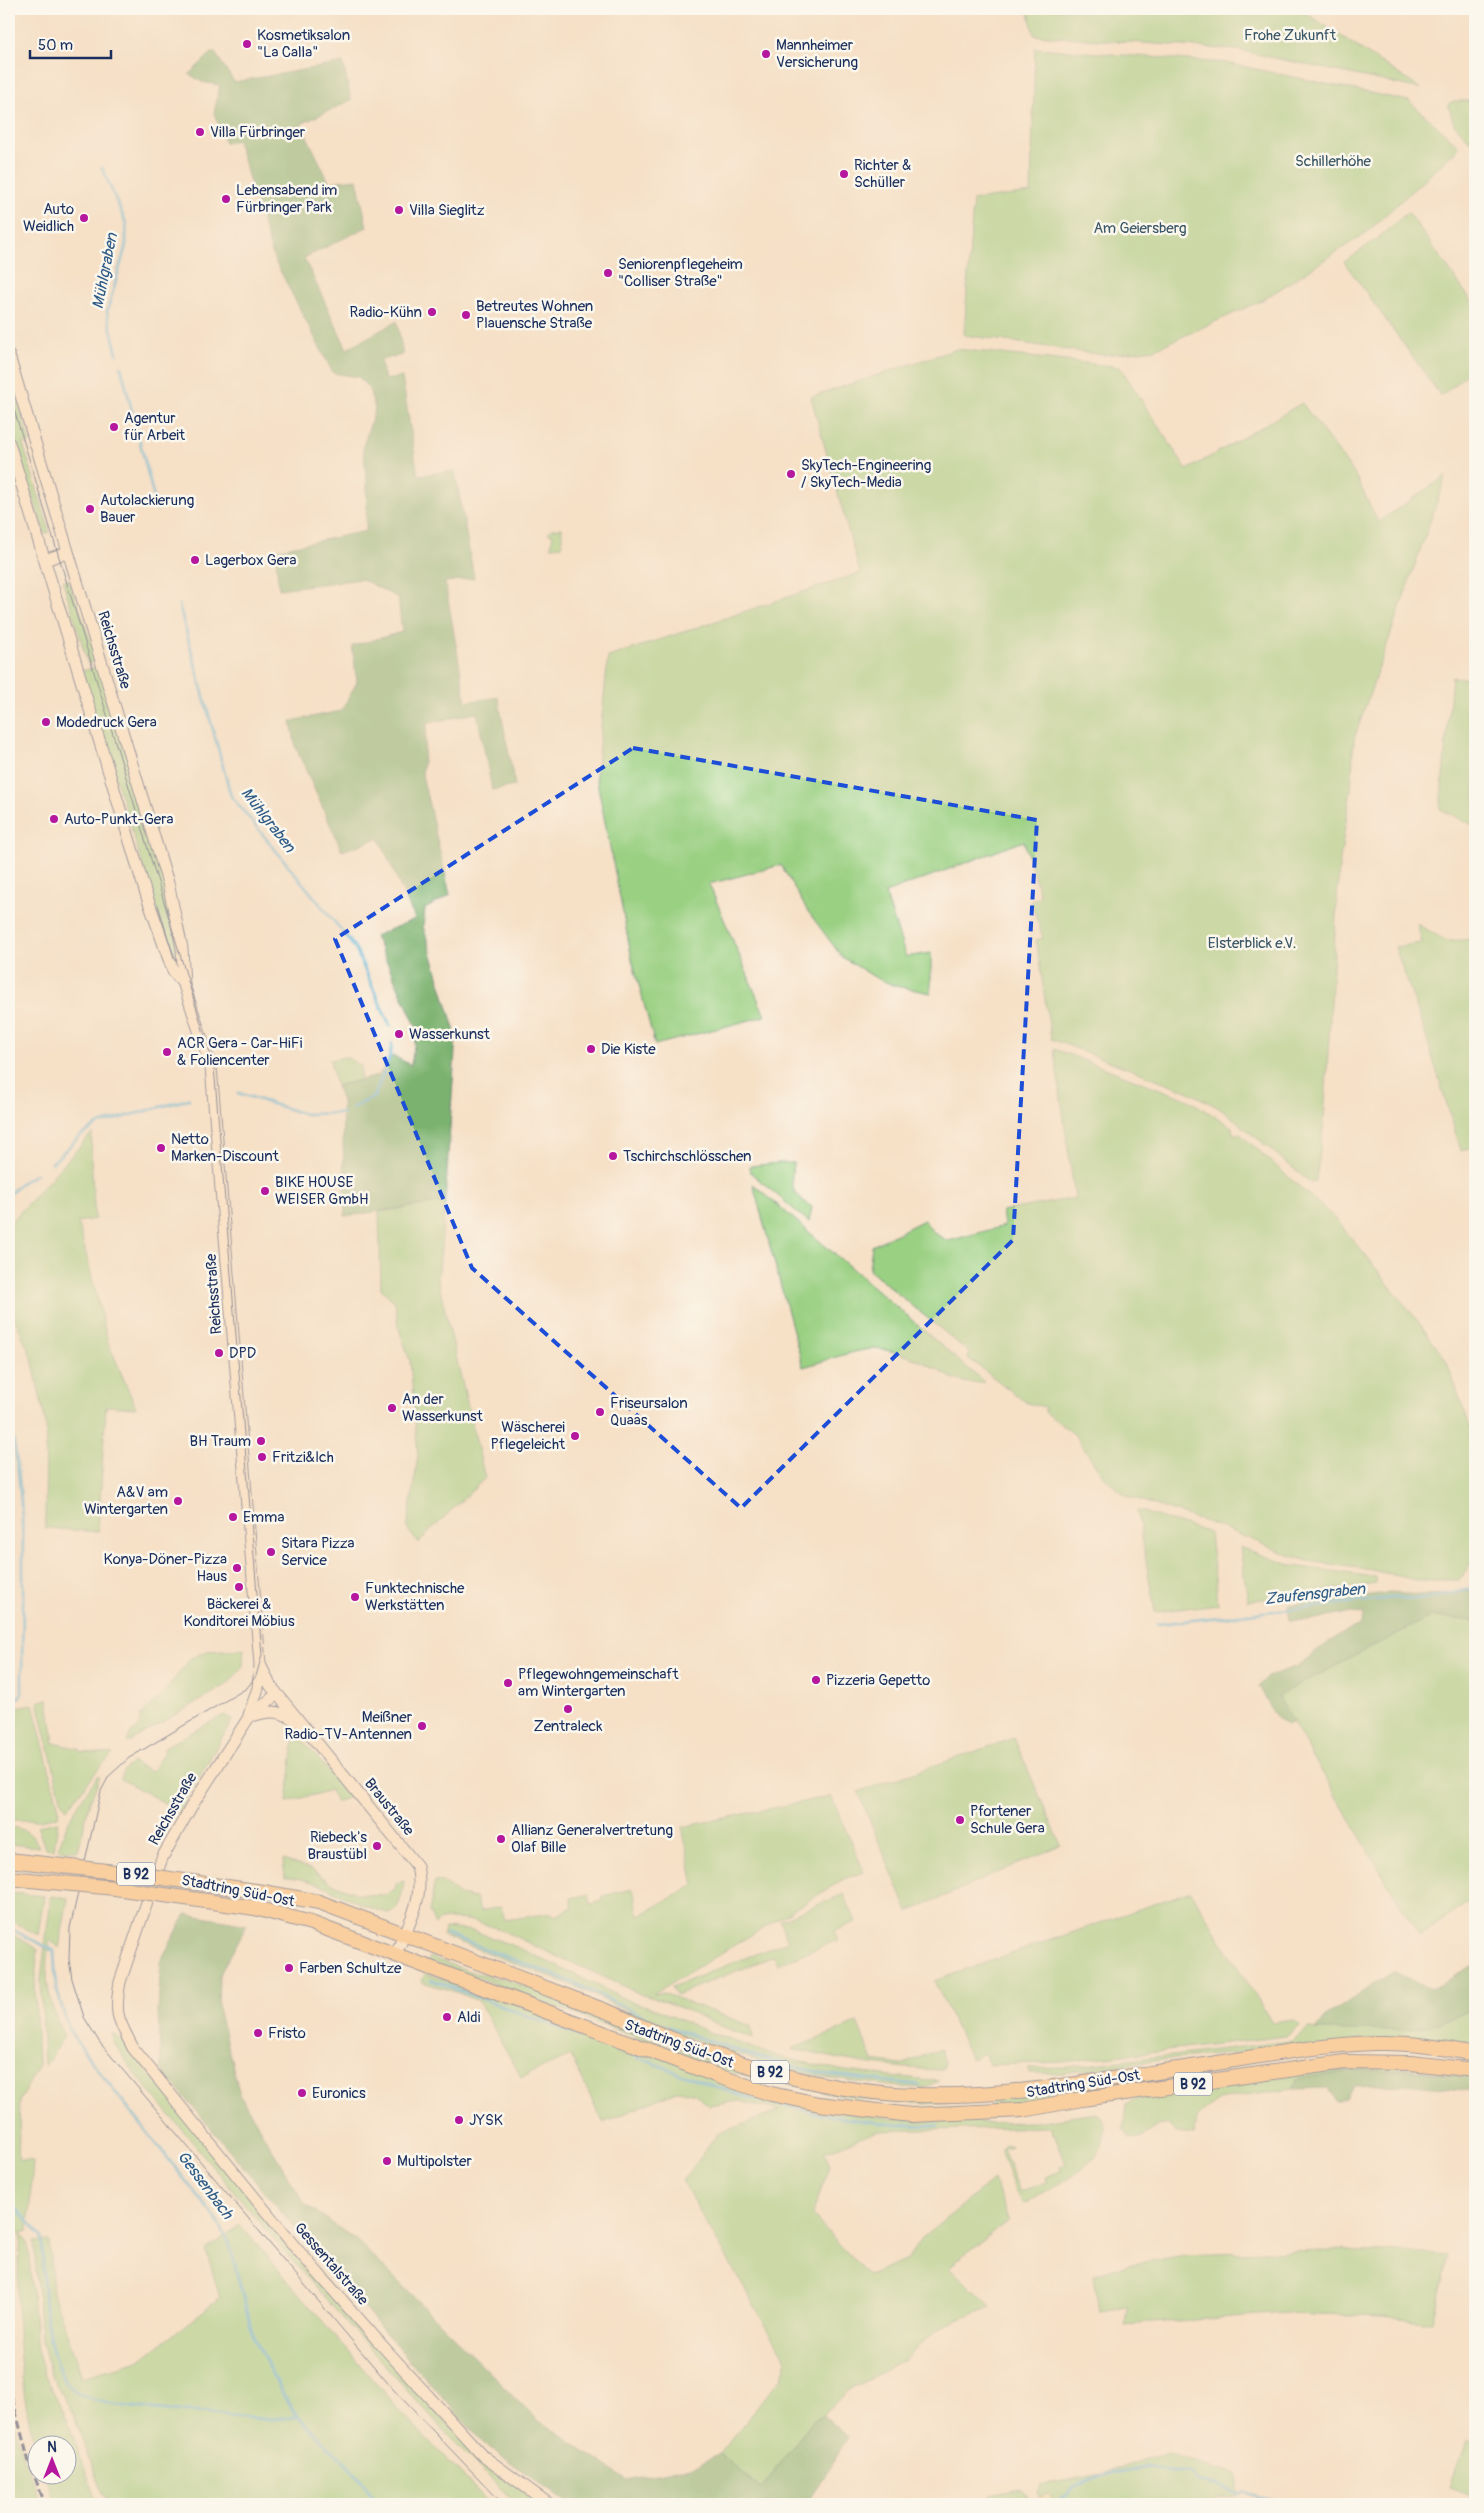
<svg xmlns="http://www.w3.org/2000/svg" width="1484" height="2513" viewBox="0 0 1484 2513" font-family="Pangolin,sans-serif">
  <rect width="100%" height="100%" fill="#fbf7ec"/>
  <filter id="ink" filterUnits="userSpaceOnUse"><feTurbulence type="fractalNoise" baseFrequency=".02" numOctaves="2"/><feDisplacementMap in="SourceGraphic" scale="10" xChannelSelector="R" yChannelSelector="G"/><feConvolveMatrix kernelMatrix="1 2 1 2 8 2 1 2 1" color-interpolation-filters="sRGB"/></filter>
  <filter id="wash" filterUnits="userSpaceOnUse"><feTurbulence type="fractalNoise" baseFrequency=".0096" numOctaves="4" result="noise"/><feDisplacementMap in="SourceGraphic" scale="20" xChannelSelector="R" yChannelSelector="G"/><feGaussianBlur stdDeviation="1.12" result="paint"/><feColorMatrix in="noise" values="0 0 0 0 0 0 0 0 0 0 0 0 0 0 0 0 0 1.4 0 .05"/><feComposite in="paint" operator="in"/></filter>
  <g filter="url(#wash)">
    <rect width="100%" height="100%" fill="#f6e0c6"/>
    <path fill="#9ad082" stroke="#5a8070" d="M1028 9H1300L1421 89 1237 50 1034 35Z
      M1035 48 1226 63 1409 101 1460 147 1367 232 1263 300 1155 349 1104 355 964 335 973 200 1031 193Z
      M1454 101H1475V146L1454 124 1448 104Z
      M1408 212 1475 306V376L1469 372 1441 396 1344 262 1378 238Z
      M957 349 1120 367 1187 470 1302 403 1355 475 1378 522 1446 476 1354 739 1351 789 1339 866 1324 1121 1316 1181 1311 1183 1223 1110 1185 1090 1051 1039 1036 940 1043 938 1031 901 1040 896 1024 841 885 893 906 957 931 953V993L896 986 876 978 842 957 807 910 781 865 709 884 765 1016 655 1045 632 959 596 776 608 657 860 573 811 397Z
      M9 372 30 442 23 444 50 532 45 534 32 494 23 480 9 432Z
      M562 528V546L551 547 553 534H549V531L552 529Z
      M68 579 98 660 88 664 63 581Z
      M100 666 165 881 181 960 176 972 82 671Z
      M1452 677 1475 679V826L1440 809Z
      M1417 924 1447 941 1475 939V1146L1461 1151 1422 1023 1395 947 1422 943Z
      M1054 1049 1189 1100 1232 1127 1233 1134H1240L1337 1220 1414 1316 1446 1360 1475 1441V1553L1470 1567 1459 1580H1416L1372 1570 1308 1561 1292 1556 1215 1525 1125 1495 1103 1476 1074 1434 1045 1412V1407L1027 1403 968 1358 970 1353 869 1270 872 1246 924 1220 934 1233 948 1241 1004 1226 1002 1211 1075 1198Z
      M346 1057 361 1066 360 1080 336 1086 330 1060Z
      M92 1133 91 1160 95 1219 78 1222 108 1342 136 1408 106 1406 98 1532 45 1528 46 1425 32 1358 9 1305V1224Z
      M779 1163H793C790 1189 791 1192 812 1207L809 1222 751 1173 750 1166Z
      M753 1184 984 1382C958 1388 942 1370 920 1361 906 1355 886 1348 871 1349 850 1351 823 1362 803 1367Z
      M445 1202 438 1281 485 1478 418 1543 407 1529 418 1456 410 1361 398 1326 395 1302 381 1289 379 1212Z
      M1137 1510 1210 1533 1218 1604 1155 1612Z
      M1240 1547 1293 1566 1376 1577V1584L1248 1601Z
      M1431 1616 1475 1621V1898L1419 1936 1277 1696Z
      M244 1649 243 1666 228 1684 127 1743 130 1734 139 1727 141 1715 162 1695 191 1658 207 1651Z
      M48 1699 54 1743 80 1749V1752L113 1754 100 1767 67 1809 62 1803 38 1702Z
      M33 1704 59 1809 58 1816 40 1820H9L11 1708Z
      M224 1715 233 1719 179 1811 121 1779 123 1771 132 1762 151 1772 165 1751 163 1748Z
      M1014 1738 1061 1845 908 1912 858 1792Z
      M302 1739 350 1797 335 1802 331 1790 287 1802 294 1741Z
      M98 1776 100 1777 90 1801 78 1851 58 1849C67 1820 80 1800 98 1776Z
      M831 1796 864 1872 846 1878 653 1994 663 1993 751 2026 753 2038C716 2027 680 2003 642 1995 611 1980 580 1966 548 1952 513 1937 480 1914 440 1920L435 1925 429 1912 435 1881 447 1884 459 1895 476 1898 480 1911 501 1907 505 1920 551 1913 553 1917 573 1907 571 1898 589 1894 591 1904 602 1901V1896L633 1889 639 1916 694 1885 682 1827Z
      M58 1822 54 1849 45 1848 37 1826Z
      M9 1827C25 1828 32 1833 39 1847L9 1844Z
      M283 1860 311 1869 331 1883 358 1894 386 1895 396 1888V1883L404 1881C402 1892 401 1911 388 1913 352 1905 323 1878 285 1877Z
      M1191 1891 1272 2023 1294 2020 1300 2025 1287 2036 1062 2062 989 2065 984 2053 971 2059 934 1981Z
      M9 1893 44 1896 38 1935 9 1920Z
      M844 1894 856 1922 834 1931 838 1940 778 1964 774 1956 676 1995 672 1987 788 1941 780 1920Z
      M51 1896 68 1898 59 1948 50 1940C42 1970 49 2008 64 2036L46 2065 44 2064 41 1979Z
      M445 1928 474 1931 519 1948 631 2002 651 2007 711 2033 774 2056 845 2071 939 2081 924 2088 900 2087 823 2077 771 2065 665 2030 577 1987 443 1936Z
      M9 1933 38 1949 35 1978 38 2067 20 2100 18 2160 33 2161 28 2231 21 2233 28 2243 37 2350 44 2373 67 2419 97 2504H55L45 2476H68V2446H38L37 2451C17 2384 14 2306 21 2237L20 2233C8 2230 9 2221 9 2210H11L9 2200Z
      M430 1957 475 1973 510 1981 607 2018 647 2038 746 2072 948 2102 926 2104 853 2098 725 2071 479 1978 428 1961Z
      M425 1973 824 2111 918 2121 979 2120 980 2123 1036 2122 1095 2113C1103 2116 1107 2122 1106 2131 1104 2165 1055 2185 1029 2202L1024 2203 1016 2193 1002 2156 1001 2150 1005 2144 1011 2146 1003 2149 1020 2192 1046 2182 1045 2177 1061 2171 1060 2166 1066 2164 1054 2133 1052 2134 1051 2127 878 2131 824 2152 830 2165 812 2215 868 2275 907 2259 922 2238 994 2180 1009 2220 949 2267 991 2307 940 2327 904 2360 854 2387 809 2425 761 2489 720 2454 769 2391 782 2378 786 2360 682 2181 717 2134 780 2111 739 2101 709 2106 696 2094 679 2090 603 2123 571 2056 521 2077 479 2002 459 1993 422 1982Z
      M1475 2007V2049L1448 2043 1242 2053 1177 2058 1063 2073H1029V2068L1069 2067 1292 2041 1309 2028 1315 2030 1440 2023Z
      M857 2023 873 2061 901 2065 941 2049 945 2063 943 2070C892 2069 841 2060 792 2049Z
      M112 2034H115L125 2044 440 2416 541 2504H517C466 2457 421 2405 374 2353 291 2262 213 2166 133 2071L113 2042Z
      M1393 2067 1475 2077 1405 2070 1349 2071 1297 2079 1293 2089 1218 2100 1196 2118 1194 2135 1176 2133 1169 2123 1160 2125 1142 2137 1135 2139 1129 2138 1123 2129 1126 2104 1140 2097 1312 2072Z
      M1104 2087 1106 2089 1026 2104 992 2107 991 2099Z
      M240 2225 397 2408 490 2504H109L99 2485 74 2416 50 2372 41 2337 34 2242 49 2241 53 2293 82 2377 139 2361 220 2298 206 2250Z
      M1321 2250 1387 2251 1448 2256 1432 2322 1383 2316 1286 2313 1124 2325 1129 2307 1099 2311 1094 2275 1127 2265 1185 2255Z
      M9 2406 22 2453 41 2504H9Z
      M1466 2440 1475 2444V2496L1450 2487Z
      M1167 2453 1236 2474 1238 2496 1216 2498 1214 2504H1056L1048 2494 1040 2498 1037 2492 1041 2485 1102 2474Z
      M1021 2488 1032 2502 1029 2504H985L992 2503 990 2494Z"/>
    <path fill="#7bb270" stroke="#4b7067" d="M214 51 234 82 343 63 351 100 301 124 329 182 357 179 367 227 304 258 347 349 397 321 403 355 380 360 385 380 402 377 418 475 455 471 474 578 445 582 466 702 498 697 515 786 492 790 477 713 427 723 422 775 450 895 425 909 423 926 456 1035 445 1202 345 1216 342 1101 336 1086 378 1076 393 1056 411 1065 417 1028 375 936 415 919 379 838 342 851 296 748 291 721 341 711 357 682 352 646 402 632 398 598 362 579 279 589 275 550 366 531 367 481 363 447 375 409 369 389 359 377 333 373 274 259 237 140 225 143 214 113 220 85 202 82 189 74Z
      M1475 1591V1621L1431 1616 1278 1696 1293 1722 1288 1725 1277 1720 1259 1686 1267 1677 1297 1666 1339 1635 1360 1626 1364 1615 1351 1612 1311 1621 1290 1620 1288 1605 1387 1593 1428 1595Z
      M186 1914 247 1925 219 1976 218 2008 240 2095 304 2203 356 2240 539 2421 627 2480 696 2466 720 2454 761 2489 809 2425 822 2414 848 2437 807 2504H570L483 2443 336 2277 161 2069 158 2011 161 1960Z
      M1475 1966V2007L1440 2023 1404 2030H1315L1327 2016 1392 1972 1430 1989Z
      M1405 2070 1475 2077V2091L1403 2084 1353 2086 1346 2099 1336 2103 1328 2088 1293 2089 1297 2079 1349 2071Z"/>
    <path fill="#eeda9e" stroke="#84847e" d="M1048 2493 1056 2504H1029Z"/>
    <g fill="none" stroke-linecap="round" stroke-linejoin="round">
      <path stroke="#58b1d6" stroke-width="3" d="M102 168 126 223V245L107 312 117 354
        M121 367 157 510
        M179 605 231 796 342 931 355 948 390 1026
        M238 1093 304 1114 343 1113
        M352 1108 374 1097 390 1056 392 1044
        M52 1163 80 1136 99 1124 189 1099
        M9 1195 19 1184 36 1174
        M9 1419C29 1504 22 1596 22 1682V1694L16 1700
        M1157 1624 1391 1598 1428 1599 1475 1588
        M9 1928 54 1951 56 1987 69 2030 94 2065 216 2219 229 2242 253 2336 285 2398 305 2424 356 2474 374 2498 376 2504
        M446 1934 572 1982 660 2024 750 2055 825 2074 919 2085
        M432 1980 738 2095 833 2117 899 2125 938 2126
        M9 2206 15 2207 42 2236C43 2276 42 2362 73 2390 93 2408 168 2410 196 2412 230 2413 264 2425 298 2415
        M1058 2504 1073 2486 1103 2475 1144 2468 1190 2473 1197 2481 1217 2484 1239 2494 1244 2491C1257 2499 1273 2497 1286 2504"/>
    </g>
  </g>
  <g filter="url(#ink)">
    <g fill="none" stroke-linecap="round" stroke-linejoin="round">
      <defs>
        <path id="secondary" d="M9 356 168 883 182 948 184 985 211 1067 260 1664 270 1685 417 1866C425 1898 408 1927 395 1955
          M9 443 145 891 173 971 184 985
          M45 560 68 552
          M277 1694 249 1717 191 1807 162 1858 120 1982C114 2015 118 2019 133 2048L295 2247 388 2352 483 2456 549 2504
          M249 1715 258 1688 260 1665
          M255 1715C271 1710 282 1711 296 1721"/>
        <path id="primary" d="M263 1892 319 1902 614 2014C704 2056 814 2092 915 2095 1008 2098 1100 2080 1191 2067 1252 2058 1313 2045 1375 2043 1408 2042 1442 2047 1475 2054
          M255 1908 311 1923 715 2075 771 2094 819 2104 911 2115 1023 2110 1082 2099 1345 2062 1411 2063 1475 2070"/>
      </defs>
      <use href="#secondary" stroke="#3c4a6e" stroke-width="13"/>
      <use href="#primary" stroke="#3c4a6e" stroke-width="16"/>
      <use href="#secondary" stroke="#ffe4c6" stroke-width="11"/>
      <use href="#primary" stroke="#ffbb71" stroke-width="14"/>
      <path stroke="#1b2f5e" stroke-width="1" d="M9 393 214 1066 262 1655 256 1676 247 1688 129 1758 109 1776 101 1791 70 1928 69 1959 72 1979 84 2017 100 2043 392 2388 503 2504
        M158 905 174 958"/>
      <path stroke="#1b2f5e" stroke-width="3" stroke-dasharray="8 4" stroke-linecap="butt" d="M9 2386 29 2462 45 2504"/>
      <defs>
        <path id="primary-bridge" d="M9 1860 142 1875 263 1892
          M9 1878 115 1888 255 1908"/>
      </defs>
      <use href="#primary-bridge" stroke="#3c4a6e" stroke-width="16" stroke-linecap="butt"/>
      <use href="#primary-bridge" stroke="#ffbb71" stroke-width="14"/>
    </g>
  </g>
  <path d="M0 0H1484V2513H0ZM633 748 1037 820 1013 1240 741 1508 472 1268 335 939Z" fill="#f6e0c6" fill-opacity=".55" fill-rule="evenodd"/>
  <path fill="none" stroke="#1d4ed8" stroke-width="4" stroke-dasharray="10 6" stroke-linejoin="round" d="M633 748 1037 820 1013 1240 741 1508 472 1268 335 939Z"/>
  <g fill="#b5179e" stroke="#fbf7ec" stroke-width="2">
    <circle cx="247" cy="44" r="5"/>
    <circle cx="766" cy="54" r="5"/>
    <circle cx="200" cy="132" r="5"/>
    <circle cx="844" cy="174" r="5"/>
    <circle cx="226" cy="199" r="5"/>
    <circle cx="399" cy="210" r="5"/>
    <circle cx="84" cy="218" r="5"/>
    <circle cx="608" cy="273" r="5"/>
    <circle cx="432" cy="312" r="5"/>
    <circle cx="466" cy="315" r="5"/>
    <circle cx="114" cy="427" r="5"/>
    <circle cx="791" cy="474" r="5"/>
    <circle cx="90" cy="509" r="5"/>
    <circle cx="195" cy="560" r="5"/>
    <circle cx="46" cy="722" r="5"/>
    <circle cx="54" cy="819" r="5"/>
    <circle cx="399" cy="1034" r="5"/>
    <circle cx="591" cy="1049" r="5"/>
    <circle cx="167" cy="1052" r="5"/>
    <circle cx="161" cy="1148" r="5"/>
    <circle cx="613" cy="1156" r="5"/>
    <circle cx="265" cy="1191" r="5"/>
    <circle cx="219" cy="1353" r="5"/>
    <circle cx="392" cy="1408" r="5"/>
    <circle cx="600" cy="1412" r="5"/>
    <circle cx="575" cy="1436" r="5"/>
    <circle cx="261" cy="1441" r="5"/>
    <circle cx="262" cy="1457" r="5"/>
    <circle cx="178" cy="1501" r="5"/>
    <circle cx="233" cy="1517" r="5"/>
    <circle cx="271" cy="1552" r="5"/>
    <circle cx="237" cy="1568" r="5"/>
    <circle cx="239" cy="1587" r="5"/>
    <circle cx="355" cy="1597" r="5"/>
    <circle cx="816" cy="1680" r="5"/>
    <circle cx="508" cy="1683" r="5"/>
    <circle cx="568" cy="1709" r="5"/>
    <circle cx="422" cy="1726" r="5"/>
    <circle cx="960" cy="1820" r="5"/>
    <circle cx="501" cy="1839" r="5"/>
    <circle cx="377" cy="1846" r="5"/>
    <circle cx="289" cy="1968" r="5"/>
    <circle cx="447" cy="2017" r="5"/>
    <circle cx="258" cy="2033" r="5"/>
    <circle cx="302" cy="2093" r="5"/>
    <circle cx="459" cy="2120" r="5"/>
    <circle cx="387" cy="2161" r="5"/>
  </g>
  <g text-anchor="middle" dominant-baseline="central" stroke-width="5" stroke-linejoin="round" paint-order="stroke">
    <g fill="#fbf7ec" stroke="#5e6b89" stroke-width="1">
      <rect x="117" y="1862.5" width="38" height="23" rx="4"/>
      <rect x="751" y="2060.5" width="38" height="23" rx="4"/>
      <rect x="1174" y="2072.5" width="38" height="23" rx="4"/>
    </g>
    <g font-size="14" font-weight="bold" fill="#1b2f5e">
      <text x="136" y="1874">B 92</text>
      <text x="770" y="2072">B 92</text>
      <text x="1193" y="2084">B 92</text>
    </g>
    <g font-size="15" fill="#1b2f5e" stroke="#fbf7ec" text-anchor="start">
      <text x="257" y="35">Kosmetiksalon<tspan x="257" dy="17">"La Calla"</tspan></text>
      <text x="776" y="45">Mannheimer<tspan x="776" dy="17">Versicherung</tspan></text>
      <text x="210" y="132">Villa Fürbringer</text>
      <text x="854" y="165">Richter &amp;<tspan x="854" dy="17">Schüller</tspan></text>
      <text x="236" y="190">Lebensabend im<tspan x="236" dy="17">Fürbringer Park</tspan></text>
      <text x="74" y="209" text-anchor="end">Auto<tspan x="74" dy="17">Weidlich</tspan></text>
      <text x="409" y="210">Villa Sieglitz</text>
      <text x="618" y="264">Seniorenpflegeheim<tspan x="618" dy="17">"Colliser Straße"</tspan></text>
      <text x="476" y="306">Betreutes Wohnen<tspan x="476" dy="17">Plauensche Straße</tspan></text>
      <text x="422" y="312" text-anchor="end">Radio-Kühn</text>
      <text x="124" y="418">Agentur<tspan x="124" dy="17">für Arbeit</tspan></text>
      <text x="801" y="465">SkyTech-Engineering<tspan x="801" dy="17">/ SkyTech-Media</tspan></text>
      <text x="100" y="500">Autolackierung<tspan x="100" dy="17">Bauer</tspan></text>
      <text x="205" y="560">Lagerbox Gera</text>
      <text x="56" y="722">Modedruck Gera</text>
      <text x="64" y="819">Auto-Punkt-Gera</text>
      <text x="409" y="1034">Wasserkunst</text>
      <text x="177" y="1043">ACR Gera - Car-HiFi<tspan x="177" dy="17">&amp; Foliencenter</tspan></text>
      <text x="601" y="1049">Die Kiste</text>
      <text x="171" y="1139">Netto<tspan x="171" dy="17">Marken-Discount</tspan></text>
      <text x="623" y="1156">Tschirchschlösschen</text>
      <text x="275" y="1182">BIKE HOUSE<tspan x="275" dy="17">WEISER GmbH</tspan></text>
      <text x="229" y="1353">DPD</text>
      <text x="402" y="1399">An der<tspan x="402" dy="17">Wasserkunst</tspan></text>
      <text x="610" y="1403">Friseursalon<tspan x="610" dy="17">Quaas</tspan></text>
      <text x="565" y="1427" text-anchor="end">Wäscherei<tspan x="565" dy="17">Pflegeleicht</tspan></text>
      <text x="251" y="1441" text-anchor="end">BH Traum</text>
      <text x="272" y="1457">Fritzi&amp;Ich</text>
      <text x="168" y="1492" text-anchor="end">A&amp;V am<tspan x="168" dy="17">Wintergarten</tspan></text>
      <text x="243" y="1517">Emma</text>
      <text x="281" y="1543">Sitara Pizza<tspan x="281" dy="17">Service</tspan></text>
      <text x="227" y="1559" text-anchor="end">Konya-Döner-Pizza<tspan x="227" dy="17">Haus</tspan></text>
      <text x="365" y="1588">Funktechnische<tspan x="365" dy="17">Werkstätten</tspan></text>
      <text x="239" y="1604" text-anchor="middle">Bäckerei &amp;<tspan x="239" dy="17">Konditorei Möbius</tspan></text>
      <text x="518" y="1674">Pflegewohngemeinschaft<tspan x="518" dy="17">am Wintergarten</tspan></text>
      <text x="826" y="1680">Pizzeria Gepetto</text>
      <text x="412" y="1717" text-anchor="end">Meißner<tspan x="412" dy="17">Radio-TV-Antennen</tspan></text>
      <text x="568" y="1726" text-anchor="middle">Zentraleck</text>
      <text x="970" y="1811">Pfortener<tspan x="970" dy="17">Schule Gera</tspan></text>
      <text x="511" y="1830">Allianz Generalvertretung<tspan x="511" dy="17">Olaf Bille</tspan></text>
      <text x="367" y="1837" text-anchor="end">Riebeck's<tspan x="367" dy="17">Braustübl</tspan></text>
      <text x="299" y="1968">Farben Schultze</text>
      <text x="457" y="2017">Aldi</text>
      <text x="268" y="2033">Fristo</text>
      <text x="312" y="2093">Euronics</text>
      <text x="469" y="2120">JYSK</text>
      <text x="397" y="2161">Multipolster</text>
    </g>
    <g font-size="15" fill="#3b5767" stroke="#fbf7ec">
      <text x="1290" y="35">Frohe Zukunft</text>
      <text x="1333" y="161">Schillerhöhe</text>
      <text x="1140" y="228">Am Geiersberg</text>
      <text x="1252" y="943">Elsterblick e.V.</text>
    </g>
    <g font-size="15" fill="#1b2f5e" stroke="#fbf7ec">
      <text transform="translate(114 650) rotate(73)">Reichsstraße</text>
      <text transform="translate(214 1294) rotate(-94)">Reichsstraße</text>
      <text transform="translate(389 1807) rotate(51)">Braustraße</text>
      <text transform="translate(173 1809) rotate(-60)">Reichsstraße</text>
      <text transform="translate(238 1891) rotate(11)">Stadtring Süd-Ost</text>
      <text transform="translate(679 2044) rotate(20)">Stadtring Süd-Ost</text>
      <text transform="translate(1083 2084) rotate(-9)">Stadtring Süd-Ost</text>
      <text transform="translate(331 2264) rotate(49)">Gessentalstraße</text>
    </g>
    <g font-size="16" font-style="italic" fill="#305c88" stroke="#fbf7ec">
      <text transform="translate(105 271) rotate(-79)">Mühlgraben</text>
      <text transform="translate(268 820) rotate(52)">Mühlgraben</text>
      <text transform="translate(1315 1594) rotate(-6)">Zaufensgraben</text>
      <text transform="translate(205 2185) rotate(53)">Gessenbach</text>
    </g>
  </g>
  <rect width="1484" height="2513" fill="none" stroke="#fbf7ec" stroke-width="30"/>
  <g transform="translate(52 2460)"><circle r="24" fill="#fbf7ec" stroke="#a1a7b3"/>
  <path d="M0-4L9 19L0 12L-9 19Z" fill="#b5179e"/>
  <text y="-8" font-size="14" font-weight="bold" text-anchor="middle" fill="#1b2f5e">N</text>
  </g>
  <path d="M30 50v8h81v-8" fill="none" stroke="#1b2f5e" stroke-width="2.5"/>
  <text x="38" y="50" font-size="15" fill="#1b2f5e" stroke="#fbf7ec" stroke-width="4" paint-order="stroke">50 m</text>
</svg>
